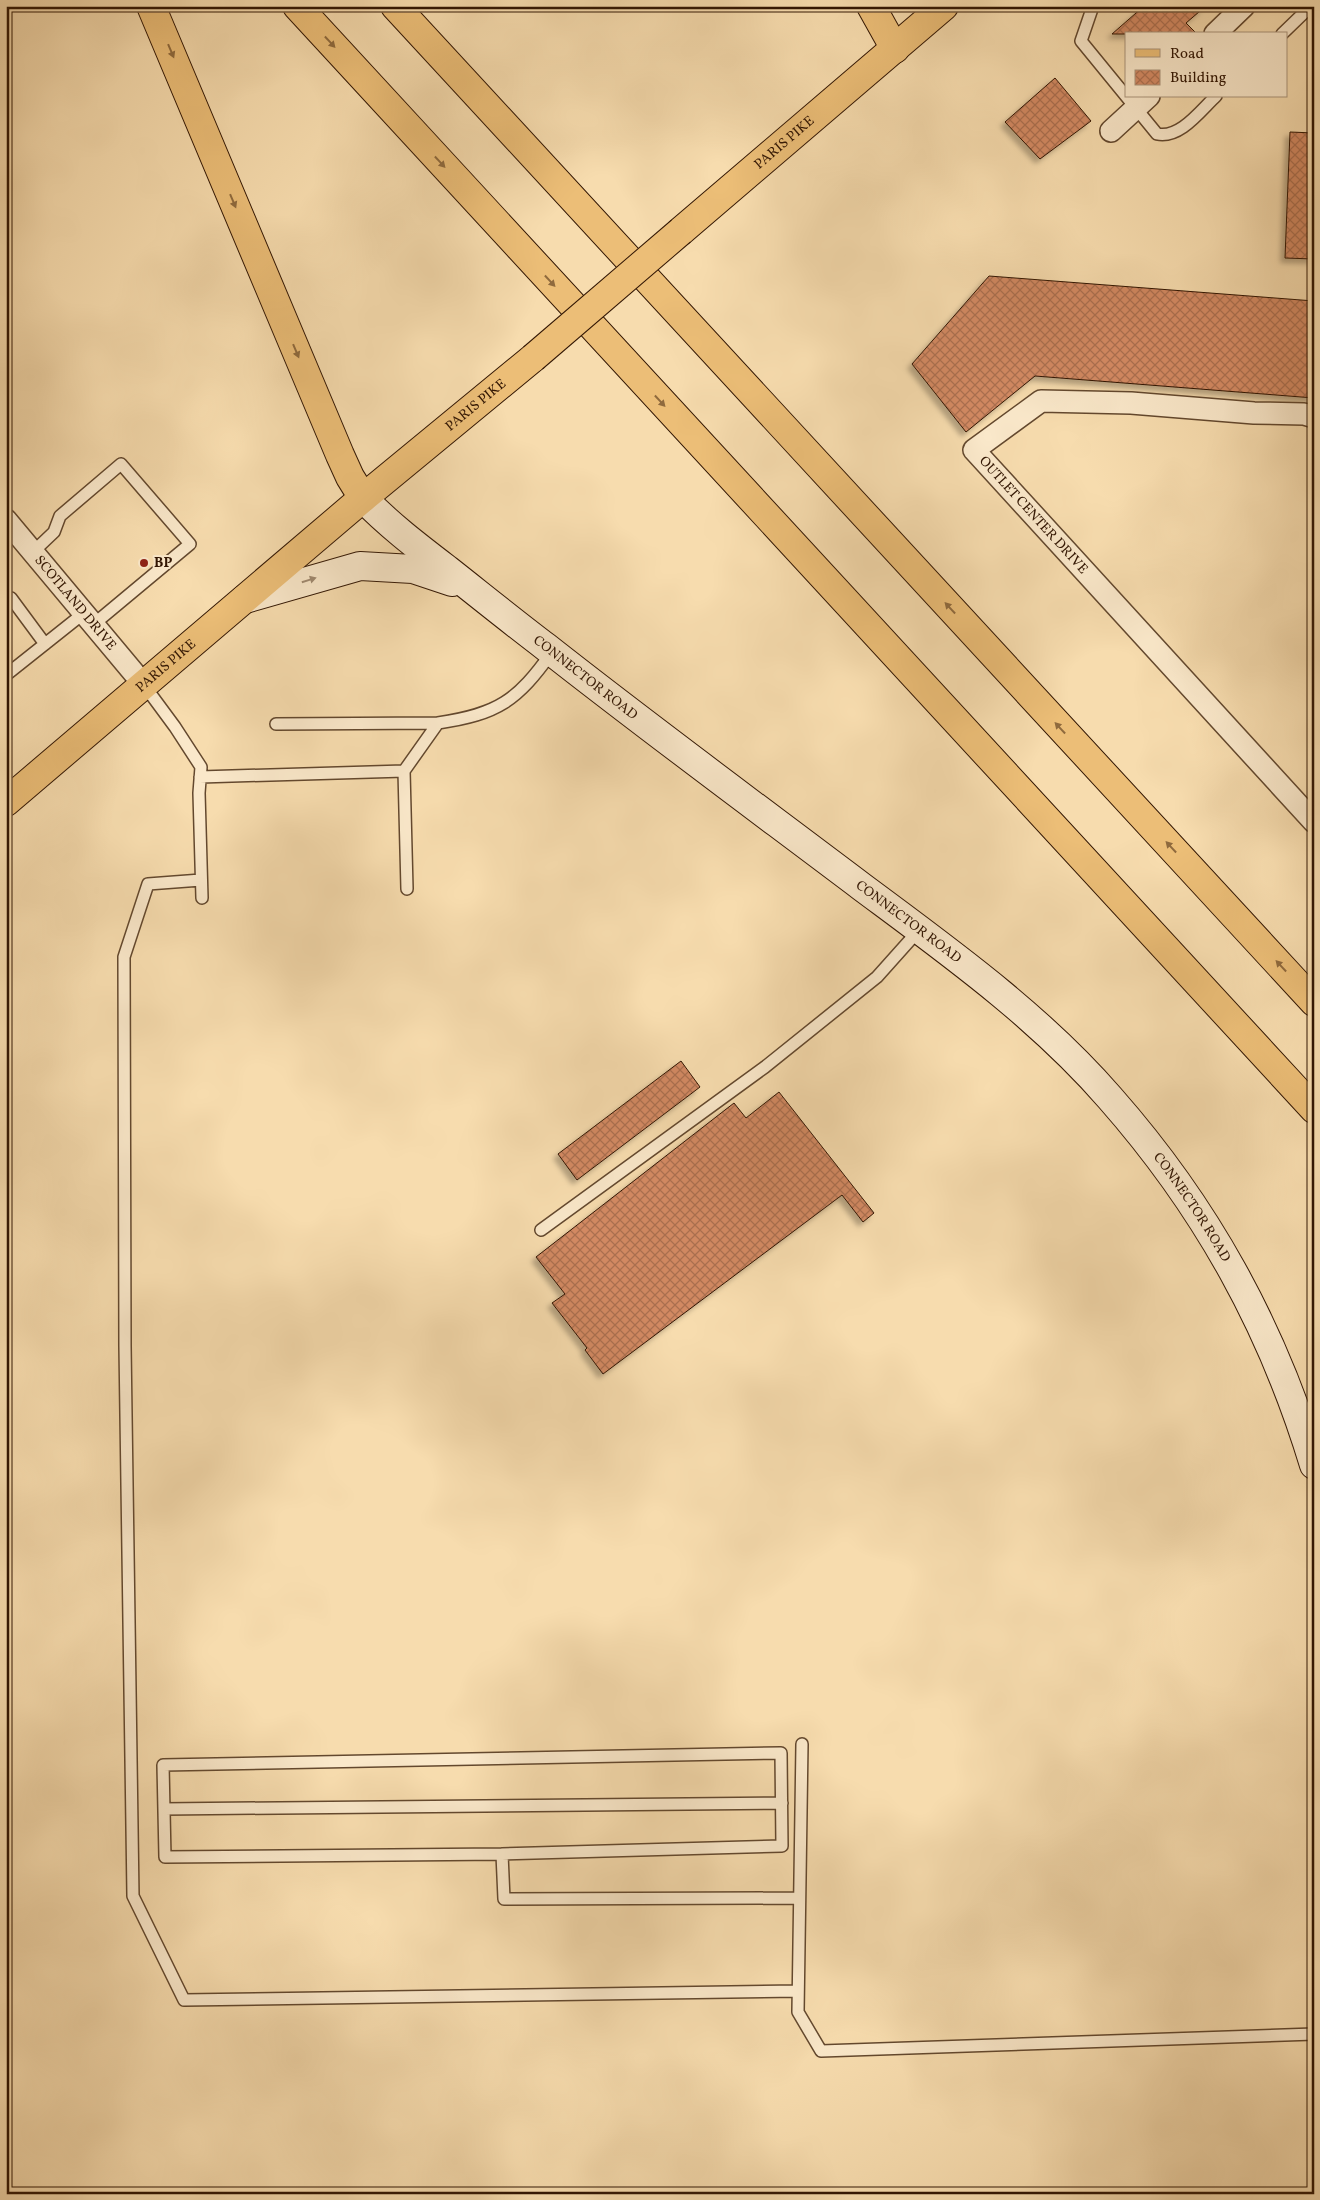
<svg xmlns="http://www.w3.org/2000/svg" width="1320" height="2200" viewBox="0 0 1320 2200" font-family="Vollkorn,serif">
  <defs>
    <pattern id="building-cross-hatch" width="8" height="8" patternUnits="userSpaceOnUse" patternTransform="scale(1.25)"><rect width="8" height="8" fill="#d38a64"/><path d="M0 0l8 8M0 8l8-8" fill="none" stroke="#ac7050"/></pattern>
    <filter id="shadow"><feDropShadow dx="-4.5" dy="4.5" stdDeviation="2.5" flood-color="#0004"/></filter>
  </defs>
  <rect width="100%" height="100%" fill="#f7dcae"/>
  <filter id="stains"><feTurbulence type="fractalNoise" baseFrequency=".004" numOctaves="4"/><feColorMatrix values="0 0 0 0 .2 0 0 0 0 .09 0 0 0 0 .02 0 0 0 .5 -.17"/></filter>
  <radialGradient id="worn" r=".72"><stop offset=".6" stop-color="#630" stop-opacity="0"/><stop offset="1" stop-color="#630" stop-opacity=".3"/></radialGradient>
  <path fill="url(#building-cross-hatch)" stroke="#321603" filter="url(#shadow)" d="M1144 6H1206L1186 23 1197 34H1112Z
    M1055 78 1091 121 1040 159 1005 122Z
    M1290 132 1314 133V259L1285 258Z
    M989 276 1314 301V398L1035 376 966 432 912 364Z
    M681 1061 700 1087 577 1180 558 1154Z
    M779 1092 874 1213 863 1222 842 1195 603 1374 585 1350 587 1348 552 1303 565 1294 536 1257 734 1103 746 1118Z"/>
  <g fill="none" stroke-linecap="round" stroke-linejoin="round">
    <defs>
      <path id="service" d="M1093 6 1081 41 1157 134C1180 139 1200 111 1216 96
        M1282 34 1311 6
        M33 552 54 532 60 516 121 464 190 544 94 624
        M11 598 45 644
        M6 675 84 613
        M144 685 175 727 201 767 199 793 202 898
        M276 724 438 723C498 714 517 701 552 652
        M404 771 438 723
        M200 777 404 771 407 889
        M201 880 148 884 124 957 125 1346 133 1896 184 2000 798 1991
        M541 1230 765 1067 877 977 919 930
        M802 1744 798 2012 821 2051 1314 2034
        M164 1809 782 1803
        M502 1854 782 1846 781 1753 163 1765 165 1857 502 1854 504 1899 799 1898"/>
      <g id="minor">
        <path d="M1215 34 1244 6"/>
        <path d="M1111 131 1149 96"/>
        <path id="s1" d="M1314 417 1304 414 1254 413 1131 403 1041 401 974 450 1314 822"/>
        <path id="s2" d="M6 520 144 685"/>
      </g>
      <g id="secondary">
        <path id="s3" d="M363 498C389 525 418 547 448 570 481 596 513 622 546 647 650 729 756 807 862 887 948 951 1039 1016 1110 1098 1206 1207 1272 1326 1314 1465"/>
        <path d="M245 599 360 566 413 569 452 582"/>
      </g>
      <g id="primary">
        <path id="s4" d="M681 231 944 6"/>
        <path id="s5" d="M6 802 363 498 533 358"/>
      </g>
      <path id="motorway" d="M151 6 340 455 350 477 363 498
        M297 6 1314 1109
        M395 6 1314 1002
        M871 6 895 49"/>
    </defs>
    <use href="#service" stroke="#63482e" stroke-width="14"/>
    <use href="#minor" stroke="#63482e" stroke-width="24"/>
    <use href="#secondary" stroke="#321603" stroke-width="30"/>
    <use href="#primary" stroke="#321603" stroke-width="30"/>
    <use href="#motorway" stroke="#321603" stroke-width="30"/>
    <use href="#service" stroke="#fae8ca" stroke-width="11"/>
    <use href="#minor" stroke="#fae8ca" stroke-width="21"/>
    <use href="#secondary" stroke="#fae8ca" stroke-width="28"/>
    <use href="#primary" stroke="#ecbe77" stroke-width="28"/>
    <use href="#motorway" stroke="#ecbe77" stroke-width="28"/>
    <defs>
      <path id="primary-bridge" d="M533 358 681 231"/>
    </defs>
    <use href="#primary-bridge" stroke="#321603" stroke-width="30" stroke-linecap="butt"/>
    <use href="#primary-bridge" stroke="#ecbe77" stroke-width="28"/>
  </g>
  <defs><path id="oneway-solid" d="M-6-.8H1V-3.2L6.5 0L1 3.2V.8H-6Z" transform="scale(1.25)"/></defs>
  <g fill="#8f6a3d">
    <use href="#oneway-solid" transform="translate(330 42) rotate(47)"/>
    <use href="#oneway-solid" transform="translate(171 51) rotate(67)"/>
    <use href="#oneway-solid" transform="translate(440 162) rotate(47)"/>
    <use href="#oneway-solid" transform="translate(233 201) rotate(67)"/>
    <use href="#oneway-solid" transform="translate(550 281) rotate(47)"/>
    <use href="#oneway-solid" transform="translate(296 351) rotate(67)"/>
    <use href="#oneway-solid" transform="translate(660 401) rotate(47)"/>
    <use href="#oneway-solid" transform="translate(950 608) rotate(-133)"/>
    <use href="#oneway-solid" transform="translate(1060 728) rotate(-133)"/>
    <use href="#oneway-solid" transform="translate(1171 847) rotate(-133)"/>
    <use href="#oneway-solid" transform="translate(1281 966) rotate(-133)"/>
  </g>
  <use fill="#a08a70" href="#oneway-solid" transform="translate(309 580) rotate(-17)"/>
  <circle fill="#8f2418" stroke="#fae8ca" stroke-width="2" cx="144" cy="563" r="5"/>
  <g text-anchor="middle" dominant-baseline="central" stroke-width="4" stroke-linejoin="round" paint-order="stroke">
    <g font-size="14" fill="#321603" stroke="#fae8ca">
      <text stroke="none"><textPath href="#s4" startOffset="136">PARIS PIKE</textPath></text>
      <text stroke="none"><textPath href="#s5" startOffset="615">PARIS PIKE</textPath></text>
      <text stroke="none"><textPath href="#s1" startOffset="445">OUTLET CENTER DRIVE</textPath></text>
      <text stroke="none"><textPath href="#s2" startOffset="108">SCOTLAND DRIVE</textPath></text>
      <text stroke="none"><textPath href="#s5" startOffset="210">PARIS PIKE</textPath></text>
      <text stroke="none"><textPath href="#s3" startOffset="286">CONNECTOR ROAD</textPath></text>
      <text stroke="none"><textPath href="#s3" startOffset="691">CONNECTOR ROAD</textPath></text>
      <text stroke="none"><textPath href="#s3" startOffset="1096">CONNECTOR ROAD</textPath></text>
    </g>
    <g font-size="14" font-weight="bold" fill="#321603" stroke="#fae8ca" text-anchor="start">
      <text x="154" y="563">BP</text>
    </g>
  </g>
  <rect width="1320" height="2200" fill="none" stroke="#f7dcae" stroke-width="25"/>
  <rect x="8" y="8" width="1305" height="2185" fill="none" stroke="#321603" stroke-width="2.5"/>
  <rect x="12" y="12" width="1295" height="2175" fill="none" stroke="#321603"/>
  <rect x="1125" y="32" width="162" height="65" fill="#fae8ca" stroke="#aa947a"/>
  <rect x="1135" y="49" width="25" height="8" fill="#ecbe77" stroke="#aa947a"/>
  <text x="1170" y="58" font-size="15" fill="#321603">Road</text>
  <rect x="1135" y="70" width="25" height="15" fill="url(#building-cross-hatch)" stroke="#aa947a"/>
  <text x="1170" y="82" font-size="15" fill="#321603">Building</text>
  <rect width="100%" height="100%" filter="url(#stains)"/>
  <rect width="100%" height="100%" fill="url(#worn)"/>
</svg>
